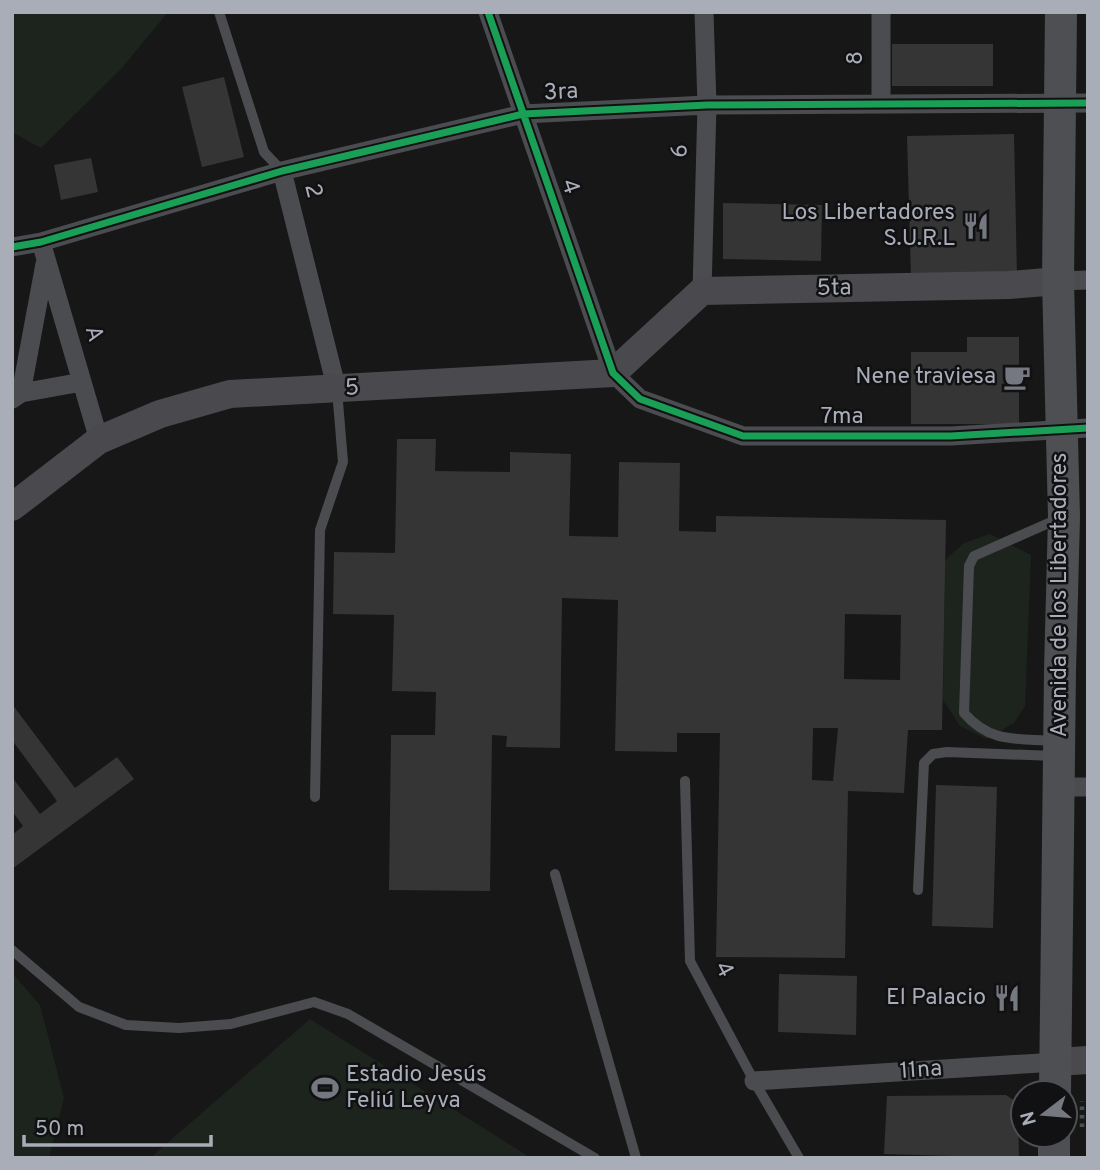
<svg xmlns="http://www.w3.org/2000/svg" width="1100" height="1170" viewBox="0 0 1100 1170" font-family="Overpass,sans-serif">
  <rect width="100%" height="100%" fill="#171717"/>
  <path fill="#1d241e" d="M12 12H168L122 68 41 148 12 132Z
    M990 534 1031 555 1025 706 1014 723 987 739 960 726 943 700 945 560 964 543Z
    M12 973 40 1005 64 1098 49 1158H12Z
    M310 1019 531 1158H150Z"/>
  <path fill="#353536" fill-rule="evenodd" d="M892 44H993V86H892Z
    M224 77 244 157 202 167 182 87Z
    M1014 134 1017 276 911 278 907 136Z
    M91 158 98 192 61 200 54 165Z
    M723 203 822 205 821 261 723 259Z
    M967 337H1019V424H911V352H967Z
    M397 439H436L435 471 510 472V452L571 454 569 536 618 537 619 462 680 463 679 531 716 532V516L946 520 942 730H908L904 793 848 791 845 958 716 957 720 733H677V752L615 751 618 600 562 598 560 748 506 747 507 736 492 735 490 891 389 890 391 735H435L436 692 392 691 394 615 333 614 334 552 395 553ZM845 614 901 615 900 680 844 679ZM813 728H838L833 781 812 780Z
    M12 704 75 788 117 757 134 779 12 869V835L23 826 12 811V777L40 814 57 801 12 740Z
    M936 785 997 787 993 928 932 926Z
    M779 974 857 976 856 1035 778 1032Z
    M1006 1095 1015 1101 1018 1109 1019 1158 884 1154 887 1096Z"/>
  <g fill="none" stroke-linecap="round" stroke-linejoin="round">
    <path stroke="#4d4e52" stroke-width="4.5" stroke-dasharray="3.5 5" stroke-linecap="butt" d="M1082 1127V1101"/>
    <path stroke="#4b4c50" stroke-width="10" d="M219 12 264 152 282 171
      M1055 741C1017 738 991 744 964 713L969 566 974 556 1060 518
      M685 781 690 961 754 1081 799 1158
      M315 797 320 530 343 462 337 390
      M555 874 636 1158
      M918 890 924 763 933 754 947 752 1055 756
      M12 950 79 1007 126 1025 179 1028 231 1024 314 1002 348 1014 595 1158"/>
    <path stroke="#4b4c50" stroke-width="19" d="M488 12 613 373 640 399 743 436H951L1088 428
      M881 104V12
      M282 171 337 390
      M41 242 99 440
      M12 247 41 242 282 171 523 114 707 105 1088 103
      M1058 281 1088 280
      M702 291 707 105 704 12
      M21 393 45 264
      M12 399 21 393 82 382
      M1059 787H1088
      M754 1081 1056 1062"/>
    <path stroke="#4a4a4e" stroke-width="28" d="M12 507 99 440 160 414 230 394 613 373 702 291 1009 285 1058 281
      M1056 1062 1088 1060"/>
    <path stroke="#4d4f52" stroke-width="32" d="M1055 1093 1060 671 1064 517 1058 281 1061 12
      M1054 1158V1135"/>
    <defs>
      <path id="cycleway" d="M488 12 613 373 640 399 743 436H951L1088 428
        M12 247 41 242 282 171 523 114 707 105 1088 103"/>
    </defs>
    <use href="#cycleway" stroke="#111113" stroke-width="11"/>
    <use href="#cycleway" stroke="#1a9f57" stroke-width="7"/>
  </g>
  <defs>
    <symbol id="restaurant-bare" viewBox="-9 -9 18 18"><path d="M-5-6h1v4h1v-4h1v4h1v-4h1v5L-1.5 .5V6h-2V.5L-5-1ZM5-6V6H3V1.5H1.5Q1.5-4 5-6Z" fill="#757880" stroke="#111113" stroke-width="2.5" paint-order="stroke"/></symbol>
    <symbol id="cafe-bare" viewBox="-9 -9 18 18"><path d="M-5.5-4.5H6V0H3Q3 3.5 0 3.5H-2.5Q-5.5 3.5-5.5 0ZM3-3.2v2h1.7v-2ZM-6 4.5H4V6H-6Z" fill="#757880" stroke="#111113" stroke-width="2.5" paint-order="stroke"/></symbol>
    <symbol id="stadium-bare" viewBox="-9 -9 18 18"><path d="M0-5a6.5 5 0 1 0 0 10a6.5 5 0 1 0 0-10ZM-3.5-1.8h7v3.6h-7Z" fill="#757880" stroke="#111113" stroke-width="2.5" paint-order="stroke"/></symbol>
  </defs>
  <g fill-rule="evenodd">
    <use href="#restaurant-bare" x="957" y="207" width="38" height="38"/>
    <use href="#cafe-bare" x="998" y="358" width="38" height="38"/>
    <use href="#restaurant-bare" x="988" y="979" width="38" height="38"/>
    <use href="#stadium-bare" x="306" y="1069" width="38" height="38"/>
  </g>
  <g text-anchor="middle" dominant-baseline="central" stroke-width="5" stroke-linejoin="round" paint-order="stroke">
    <g font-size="23" fill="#a8adb8" stroke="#111113">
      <text transform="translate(856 58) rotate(-90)">8</text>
      <text transform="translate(561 93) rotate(-3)">3ra</text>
      <text transform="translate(681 151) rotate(-88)">6</text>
      <text transform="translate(569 187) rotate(71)">4</text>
      <text transform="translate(312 191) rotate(76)">2</text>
      <text transform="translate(834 289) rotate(-1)">5ta</text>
      <text transform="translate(93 334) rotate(74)">A</text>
      <text transform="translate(352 389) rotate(-3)">5</text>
      <text x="842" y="417">7ma</text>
      <text transform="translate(1060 595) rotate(-90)">Avenida de los Libertadores</text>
      <text transform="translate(723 970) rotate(62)">4</text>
      <text transform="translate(921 1071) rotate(-4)">11na</text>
    </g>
    <g font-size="23" fill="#a8adb8" stroke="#111113" text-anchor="end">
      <text x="955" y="213">Los Libertadores<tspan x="955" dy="26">S.U.R.L</tspan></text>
      <text x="996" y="377">Nene traviesa</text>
      <text x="986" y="998">El Palacio</text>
      <text x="346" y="1075" text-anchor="start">Estadio Jesús<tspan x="346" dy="26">Feliú Leyva</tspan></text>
    </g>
  </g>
  <rect width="1100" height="1170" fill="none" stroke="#a8adb8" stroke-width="28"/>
  <g transform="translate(1044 1114) rotate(254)"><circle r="33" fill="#111113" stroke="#4d4f55" stroke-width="2"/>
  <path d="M0-5L12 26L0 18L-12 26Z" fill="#757880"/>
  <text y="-10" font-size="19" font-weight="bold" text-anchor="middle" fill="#a8adb8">N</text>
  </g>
  <path d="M24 1135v10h187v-10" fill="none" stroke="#a8adb8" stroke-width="3.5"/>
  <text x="35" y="1135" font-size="21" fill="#a8adb8" stroke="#111113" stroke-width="5" paint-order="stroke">50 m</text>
</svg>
